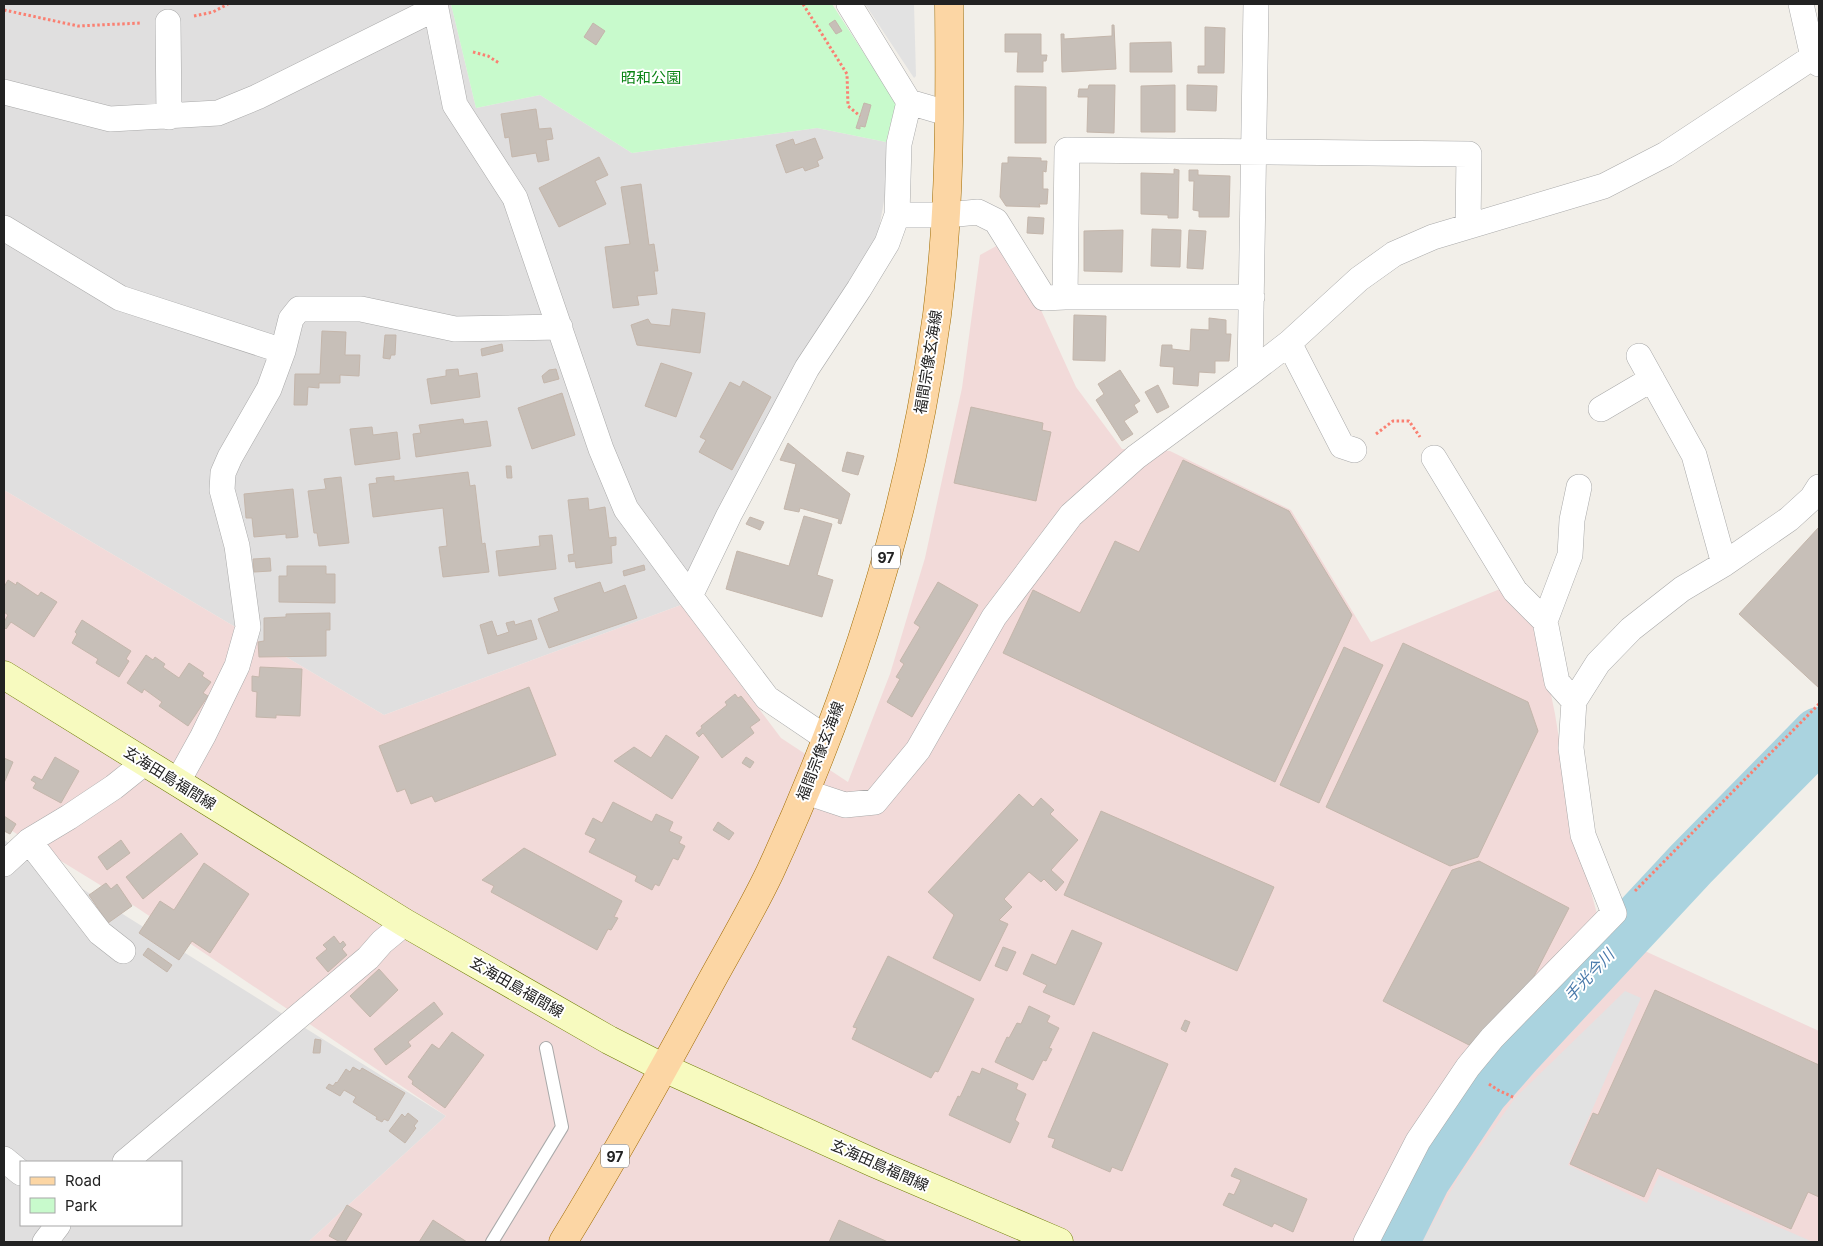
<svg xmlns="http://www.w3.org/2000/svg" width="1823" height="1246" viewBox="0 0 1823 1246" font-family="Inter,'Noto Sans JP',sans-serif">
  <rect width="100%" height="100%" fill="#f2efe9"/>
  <path fill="#e0dfdf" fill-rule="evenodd" d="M4 4H451L476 108 540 95 632 153 817 128 886 142V190L876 245 681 605 384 715 4 490Z
    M4 840 446 1116 308 1242H4ZM21 1162H181V1225H21Z"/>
  <path fill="#f2dad9" d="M1000 244 1041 310 1076 387 1122 449 1170 451 1291 510 1371 642 1500 589 1538 631 1555 714 1573 825 1597 914 1610 935 1819 1031V1242H308L446 1116 136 907 4 826V490L384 715 681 605 781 738 848 782 890 674 925 558 962 388 980 255Z"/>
  <path fill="#c8facc" d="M451 4H832L896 103 886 142 817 128 632 153 540 95 476 108Z"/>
  <path fill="#e2e2e2" d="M865 4H914L916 76 914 78Z
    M1625 991 1641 998 1568 1165 1647 1203 1659 1175 1813 1242H1422L1460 1175 1515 1098Z"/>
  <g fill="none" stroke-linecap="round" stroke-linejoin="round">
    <path stroke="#aad3df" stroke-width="54" d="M1392 1242 1424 1178 1481 1092 1517 1051 1691 864 1819 734"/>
  </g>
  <path fill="#c7bfb8" stroke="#c4b6ab" d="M835 20 842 31 836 34 829 24Z
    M593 23 605 31 596 45 584 37Z
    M1112 25H1114L1116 69 1062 72 1061 34H1064V39L1112 36Z
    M1205 27 1225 28 1224 73H1198V66H1205Z
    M1005 34H1041V55H1047L1046 61H1043V72H1017L1018 52H1005Z
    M1171 42 1172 72H1130V43Z
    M1089 85H1115L1114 133 1087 132 1088 97H1078L1079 89H1088Z
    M1175 85V132H1141V86Z
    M1187 85 1217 86 1216 111 1187 110Z
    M1015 86 1046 87V143H1015Z
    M864 103 871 105 865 127 860 126V129L856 128Z
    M536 109 539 129 551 128 553 139 546 140 549 160 538 162 536 153 512 157 509 137 505 138 501 114Z
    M815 138 823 158 817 161 819 166 805 171 803 167 786 173 776 145 793 139 795 145Z
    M599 157 608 175 595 181 606 204 559 227 539 188Z
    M1008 157 1041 158V161H1047L1046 172 1043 171V189H1048L1047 204H1039L1040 207 1006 206 1000 197 1002 163H1008Z
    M1174 169 1179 170 1178 218H1168V215L1141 214V173L1174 174Z
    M1189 170H1198V175L1230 176 1229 217H1199V211L1193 210 1194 181H1189Z
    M641 184 649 245 654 244 658 271H654L657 294 637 296 639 305 613 308 605 247 630 244 621 187Z
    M1028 217 1044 218 1043 234 1027 233Z
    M1152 229 1181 230 1180 267 1151 266Z
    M1123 230 1122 272 1084 271V231Z
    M1189 230 1206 231 1203 269 1187 268Z
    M672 309 705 313 700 353 637 345 631 325 648 319 651 324 670 326Z
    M1074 315 1106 316 1105 361 1073 360Z
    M1209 318 1226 320V334H1231L1229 361H1215V373L1199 372 1198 386 1173 384 1174 367 1160 366 1162 345H1172V349L1190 351 1191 329 1209 330Z
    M322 331 346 332 345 355H360L359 376 340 375V383H319V388L308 387 307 405H294L295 374H320Z
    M385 335H396L395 355H391L390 359 383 358Z
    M502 344 503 351 482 356 481 349Z
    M661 363 692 373 676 417 645 406Z
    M458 369 459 376 477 373 480 397 431 404 427 379 446 376V370Z
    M556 369 559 379 544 383 542 376 549 370Z
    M1120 370 1140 401 1134 405 1138 412 1124 421 1133 434 1122 441 1096 400 1104 394 1098 384Z
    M743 381 771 397 732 470 699 452 706 440 700 437 730 382 740 387Z
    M1158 385 1169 407 1157 413 1145 392Z
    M562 393 575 435 532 449 518 408Z
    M971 407 1043 423 1042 430 1051 432 1036 501 954 483Z
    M463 419 464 424 487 421 491 446 416 457 413 434 421 433 419 425Z
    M372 427 373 435 397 432 400 459 355 465 350 429Z
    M788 443 850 494 841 524 838 523 839 519 800 508 799 512 784 509 796 464 780 460Z
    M847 452 864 456 858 475 842 471Z
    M1183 460 1289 511 1352 615 1275 782 1003 653 1033 590 1080 613 1115 541 1139 552Z
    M506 466H511L512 478H507Z
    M468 472 470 486 475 485 482 544 485 543 489 572 443 577 439 547 447 546 443 508 373 517 369 484 377 483 376 478 394 476V481Z
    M341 477 349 543 319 546 317 533H314L308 491 326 489 324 479Z
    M293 489 298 537 286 538V534L254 537 252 518H246L244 494Z
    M588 498 589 510 605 507 609 538 616 537V545L611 546 612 563 576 568 575 561 569 562 568 555 574 554 568 500Z
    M804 516 832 524 817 575 833 580 822 617 726 589 737 551 789 566Z
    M750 517 764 522 760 530 746 524Z
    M1819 527V688L1739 614Z
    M552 535 556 569 499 576 496 551 540 546 539 536Z
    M270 558 271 571 254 572 253 559Z
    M644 565 645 570 624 576 623 571Z
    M287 566H326V574H335V603L279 602V576H287Z
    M8 580 16 585 17 582 38 596 41 592 57 602 34 637 11 622 6 629 4 627V622L8 615 4 612V587Z
    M600 582 604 593 625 585 637 618 549 648 538 619 559 611 554 598Z
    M938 582 978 605 912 717 887 702 900 679 896 677 904 664 900 661 920 627 914 623Z
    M330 613V630H326V656L259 657 258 642 264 641V618L286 617V614Z
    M82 620 131 651 126 659 129 661 119 677 96 663 98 659 72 643 77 634 75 632Z
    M531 620 537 639 488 654 480 625 492 621 497 636 509 632 506 623 514 621 515 625Z
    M1403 643 1528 702 1538 731 1478 857 1450 866 1326 807Z
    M1344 647 1383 665 1319 803 1280 785Z
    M146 655 153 660 155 657 165 664 163 667 179 678 189 663 204 673 202 676 211 682 203 693 208 696 188 726 159 706 162 702 144 689 142 693 127 683Z
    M260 667 302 669 300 716 276 715V718L256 717 257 692 252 691V676L259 677Z
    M529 687 556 755 435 802 432 796 411 804 405 789 397 792 379 746Z
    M735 694 738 698 741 696 760 720 750 727 754 733 722 758 703 733 699 737 696 733 702 728 701 726 727 705 725 702Z
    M666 735 699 757 672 799 614 761 634 747 651 758Z
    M55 757 79 771 61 803 33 788 36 783 31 780 34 776 42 780Z
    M746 757 754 762 750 768 742 763Z
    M4 758 13 762 4 783Z
    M1019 794 1033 807 1041 798 1054 810 1050 814 1078 840 1051 870 1064 882 1056 891 1044 879 1041 882 1029 872 1004 899 1012 907 999 920 1008 924 980 981 933 958 954 915 928 892Z
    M613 802 652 822 656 814 673 822 669 831 682 837 679 843 685 846 678 860 673 858 659 886 655 884 652 890 635 881 637 876 589 852 596 839 585 834 593 818 602 823Z
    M1101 811 1274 887 1237 971 1064 895Z
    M4 816 16 824 10 834 4 831Z
    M718 822 734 833 729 840 713 830Z
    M181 833 198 854 143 899 126 877Z
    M121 840 130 853 107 870 98 857Z
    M524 848 622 901 614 917 618 918 611 930 608 929 597 950 491 892 494 886 482 880Z
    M1479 861 1569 908 1531 982 1469 1045 1383 1001 1452 870Z
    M204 863 249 894 210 953 192 941 179 960 139 933 160 901 174 910Z
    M106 883 111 889 117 884 132 906 108 923 89 895Z
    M1072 930 1102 943 1074 1005 1043 992 1047 985 1023 974 1032 954 1056 965Z
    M334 936 340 944 343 941 346 945 342 949 347 955 328 972 316 958 327 949 323 945Z
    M1003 947 1016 952 1007 971 995 966Z
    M148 948 172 965 167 972 143 955Z
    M888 956 974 999 938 1072 935 1071 931 1078 852 1039 857 1028 853 1027Z
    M379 969 398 990 370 1017 350 996Z
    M1655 990 1819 1065V1197L1808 1192 1791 1229 1657 1168 1644 1197 1570 1164 1593 1113 1598 1115Z
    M434 1002 443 1014 408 1042 411 1046 386 1065 374 1049Z
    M1029 1006 1050 1016 1047 1022 1059 1028 1049 1048 1052 1049 1046 1061 1043 1060 1033 1080 995 1062 1007 1037 1009 1038 1017 1023 1021 1024Z
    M1185 1020 1190 1022 1186 1032 1181 1029Z
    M452 1032 484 1055 445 1108 412 1084 413 1081 408 1077 432 1044 439 1049Z
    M1093 1032 1168 1064 1122 1171 1112 1167 1110 1172 1052 1147 1055 1139 1048 1137Z
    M315 1039 321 1040 320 1053H313Z
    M353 1067 360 1071 362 1068 405 1093 388 1121 384 1119 382 1122 376 1119 377 1117 353 1102 356 1097 344 1090 340 1096 326 1088 329 1084 333 1086 336 1082 337 1083 346 1069 350 1072Z
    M982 1068 1018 1084 1016 1089 1026 1094 1015 1120 1019 1123 1010 1143 949 1115 958 1096 960 1097 972 1071 980 1074Z
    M408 1113 418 1121 414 1126 416 1128 405 1143 389 1131 402 1114 405 1117Z
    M1235 1168 1307 1199 1293 1232 1274 1223 1272 1227 1223 1205 1229 1193 1234 1195 1241 1180 1231 1176Z
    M347 1205 362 1214 345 1242H340L329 1236Z
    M433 1220 467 1242H419Z
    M839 1220 888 1242H829Z"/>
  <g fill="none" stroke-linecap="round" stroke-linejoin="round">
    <defs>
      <path id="lane" d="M492 1242 562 1127 546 1048"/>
      <path id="street" d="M435 4 455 105 515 198 601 449 626 509 690 596 767 698 826 738
        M849 4 909 102 950 114
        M1801 4 1813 57 1819 64
        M168 22 169 117
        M4 92 110 119 218 113 257 97 436 8
        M897 215H947L978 212 996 221 1044 298 1065 297
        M4 228 120 298 283 351
        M1252 297H1065L1067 150 1469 154 1468 226
        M1289 343 1342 446 1354 450
        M1639 356 1694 455 1724 564
        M1250 373 1256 4
        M1601 409 1652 379
        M1434 458 1515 591 1545 621 1557 682 1574 701
        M690 596 729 515 807 368 859 289 887 243 897 215 899 144 909 102
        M1545 621 1570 555 1572 520 1579 487
        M177 783 203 736 237 666 248 627 237 546 222 490 223 473 230 457 269 389 283 351 291 319 299 309H361L455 329 560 327
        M806 792 845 805 875 802 918 750 994 617 1071 515 1136 457 1250 373 1289 343 1359 279 1394 254 1433 237 1604 186 1666 154 1813 57
        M29 841 100 933 123 951
        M4 864 29 841 69 817 114 787 144 763
        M4 1159 21 1173
        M125 1162 368 958 382 942 405 923
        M45 1242 58 1225
        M1366 1242 1418 1141 1468 1067 1492 1038 1614 913 1583 835 1571 748 1574 701 1598 663 1631 629 1682 589 1724 564 1789 519 1812 498 1819 487"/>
      <path id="secondary" d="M4 675 405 923 609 1040 664 1068 874 1163 1059 1242"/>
      <path id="primary" d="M563 1242C614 1159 661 1074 707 989 728 950 751 912 770 872 851 697 911 507 937 315 950 211 950 108 949 4"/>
    </defs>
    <use href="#lane" stroke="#a9a9a9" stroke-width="14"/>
    <use href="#street" stroke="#a9a9a9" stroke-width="26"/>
    <use href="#secondary" stroke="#707d05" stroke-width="29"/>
    <use href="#primary" stroke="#a06b00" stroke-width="29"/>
    <path stroke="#fa8072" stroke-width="3" stroke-dasharray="2.5 2.5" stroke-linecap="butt" d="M803 4 847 74 848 106 860 116
      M4 10 78 26 141 23
      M194 16 213 12 228 4
      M473 52 488 56 499 63
      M1376 434 1393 421H1409L1420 437
      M1635 891 1819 704
      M1489 1084 1498 1090 1515 1098"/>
    <use href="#lane" stroke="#fff" stroke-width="12"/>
    <use href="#street" stroke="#fff" stroke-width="25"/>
    <use href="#secondary" stroke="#f7fabf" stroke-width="28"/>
    <use href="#primary" stroke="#fcd6a4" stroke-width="28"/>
  </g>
  <g text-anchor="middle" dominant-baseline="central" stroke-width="4" stroke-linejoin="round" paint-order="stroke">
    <g fill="#fff" stroke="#646464" stroke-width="1">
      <rect x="872" y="545.5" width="28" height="23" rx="4"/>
      <rect x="601" y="1144.5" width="28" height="23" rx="4"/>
    </g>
    <g font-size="14" font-weight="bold" fill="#222">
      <text x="886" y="557">97</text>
      <text x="615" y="1156">97</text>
    </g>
    <g font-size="15" fill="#0c8416" stroke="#fff">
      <text x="651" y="77">昭和公園</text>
    </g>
    <g font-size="15" fill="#222" stroke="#fff">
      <text transform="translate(928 362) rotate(-81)">福間宗像玄海線</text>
      <text transform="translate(820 751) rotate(-69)">福間宗像玄海線</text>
      <text transform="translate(170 778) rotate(32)">玄海田島福間線</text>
      <text transform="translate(517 987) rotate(30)">玄海田島福間線</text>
      <text transform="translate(880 1165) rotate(24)">玄海田島福間線</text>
    </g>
    <g font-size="16" font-style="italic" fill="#4a7aab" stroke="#fff">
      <text transform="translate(1589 975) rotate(-47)">手光今川</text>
    </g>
  </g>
  <rect width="1823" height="1246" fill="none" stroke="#222222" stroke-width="10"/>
  <rect x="20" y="1161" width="162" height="65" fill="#ffffff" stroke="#a7a7a7"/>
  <rect x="30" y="1177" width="25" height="8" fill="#fcd6a4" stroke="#a7a7a7"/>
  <text x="65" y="1186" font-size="15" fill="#222222">Road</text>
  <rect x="30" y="1198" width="25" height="15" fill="#c8facc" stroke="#a7a7a7"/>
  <text x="65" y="1211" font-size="15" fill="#222222">Park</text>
</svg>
